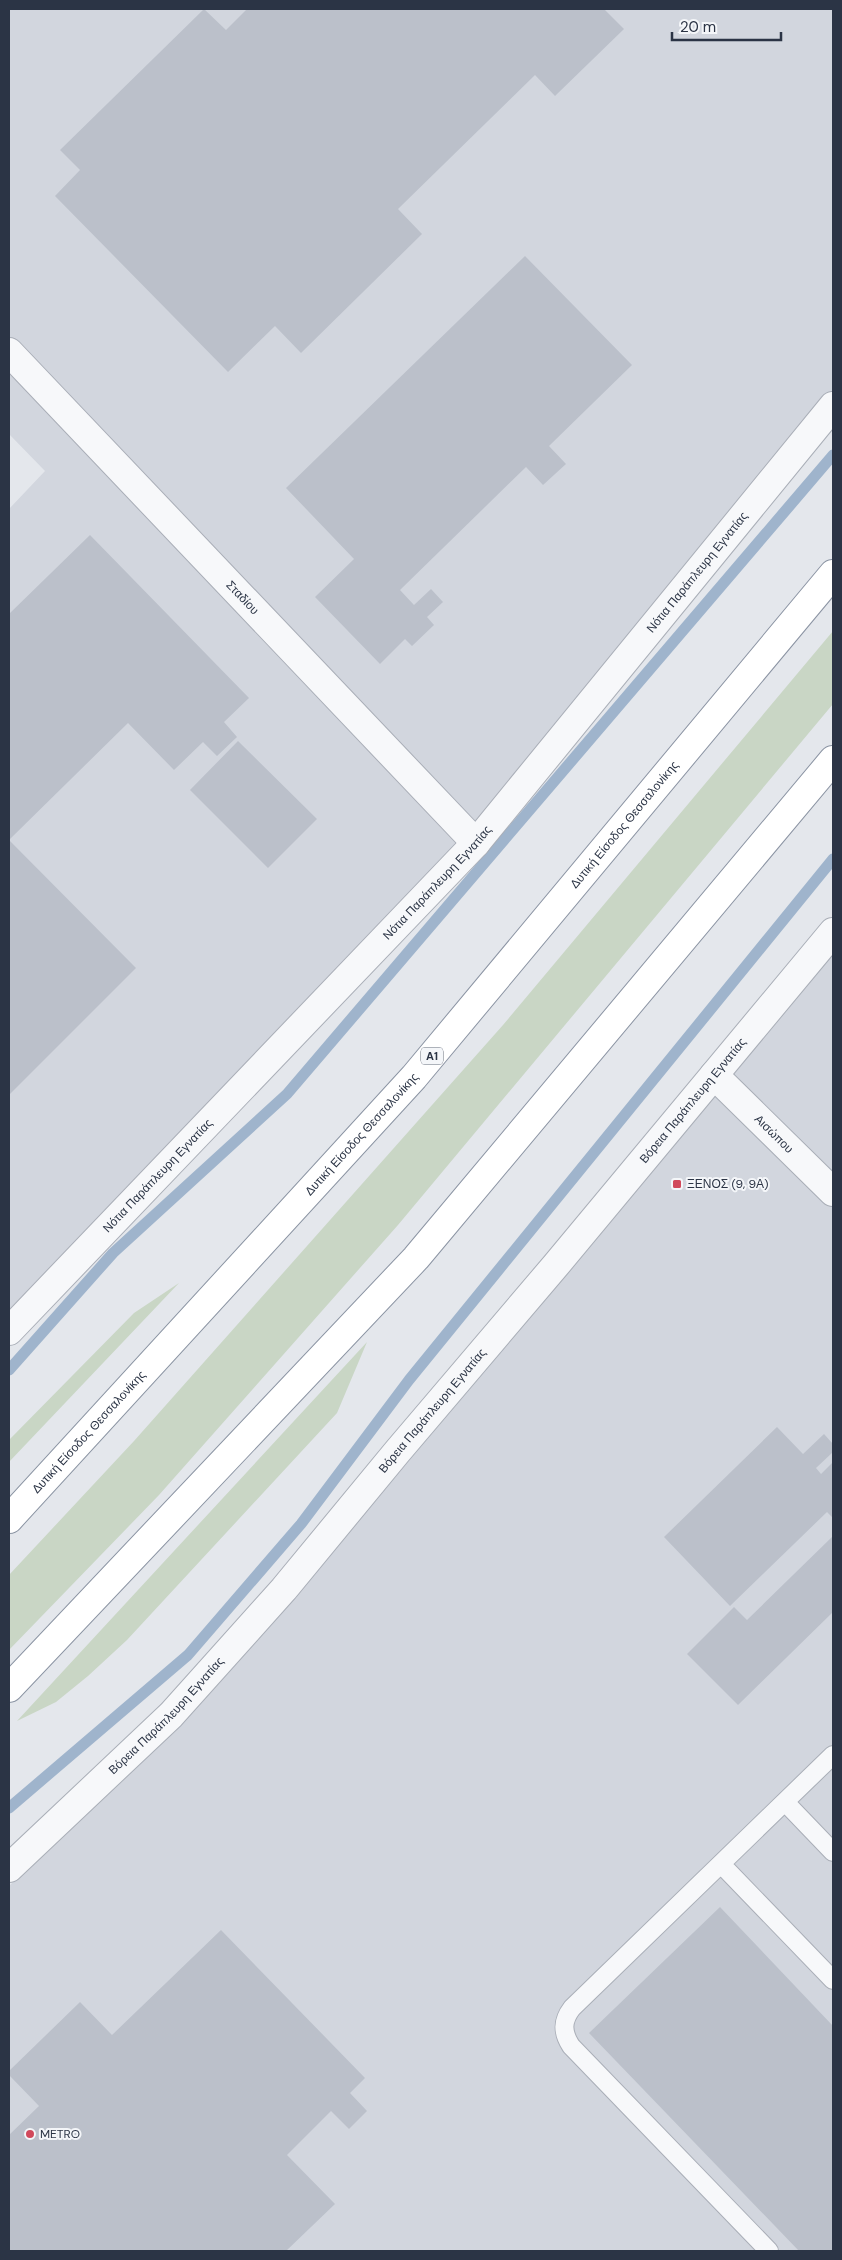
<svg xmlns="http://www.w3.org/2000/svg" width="842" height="2260" viewBox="0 0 842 2260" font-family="'DM Sans',sans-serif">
  <rect width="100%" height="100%" fill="#e4e7ec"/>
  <path fill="#d2d6de" d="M9 9H833V406L476 843 9 1331V509L45 471 9 434Z
    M833 944V2251H9V1886L177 1724Z"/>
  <path fill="#c9d6c5" d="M833 631V704L398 1225 159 1495 9 1650V1575L134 1441 503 1025Z
    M179 1283 9 1462V1440L134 1313Z
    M367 1342 337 1413 127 1640 88 1676 56 1702 17 1721Z"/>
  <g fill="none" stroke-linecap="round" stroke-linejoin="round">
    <path stroke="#9fb4cc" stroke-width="11" d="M9 1370 113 1253 287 1094 833 455
      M9 1808 188 1655 301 1524 409 1380 833 859"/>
  </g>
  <path fill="#bbc0ca" d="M204 9 226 30 247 9H604L624 29 555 96 535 75 398 209 422 234 301 353 275 326 228 372 55 196 80 170 60 150Z
    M525 256 632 365 549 446 566 464 543 485 526 467 400 590 414 605 431 589 443 602 427 617 434 625 412 646 405 639 380 664 315 597 354 559 286 488Z
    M90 535 249 698 224 722 237 737 217 756 203 742 174 770 128 723 9 840V614Z
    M238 741 317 819 268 868 190 790Z
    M9 840 136 968 9 1095Z
    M777 1427 803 1454 824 1434 833 1444V1452L816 1468 821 1474 833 1462V1518L827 1512 730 1606 664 1537Z
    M833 1536V1612L738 1705 687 1654 734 1607 747 1620Z
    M720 1907 833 2026V2251H799L589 2033Z
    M221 1930 365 2078 350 2093 367 2111 349 2129 331 2111 287 2155 335 2204 286 2251H9V2135L39 2106 9 2075V2071L80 2002 112 2035Z"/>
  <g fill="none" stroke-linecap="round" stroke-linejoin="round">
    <defs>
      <path id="service" d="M785 1802 833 1852
        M721 1864 833 1980
        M769 2251 571 2046C562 2032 562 2021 572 2008L833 1755"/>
      <g id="minor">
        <path id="s1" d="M9 352 476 843"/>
        <path id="s2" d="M714 1075 833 1192"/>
        <path id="s3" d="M9 1331 476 843 833 406"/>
        <path id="s4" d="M9 1868 171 1715 284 1589 397 1452 556 1265 833 932"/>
      </g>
      <g id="motorway">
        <path id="s5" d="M9 1519 414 1077 833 574"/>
        <path d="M9 1688 416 1258 833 760"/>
      </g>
    </defs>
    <use href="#service" stroke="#a9aeb7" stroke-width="20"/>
    <use href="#minor" stroke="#a9aeb7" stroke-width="30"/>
    <use href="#motorway" stroke="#8b94a3" stroke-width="30"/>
    <use href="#service" stroke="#f7f8fa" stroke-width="18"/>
    <use href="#minor" stroke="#f7f8fa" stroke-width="28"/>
    <use href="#motorway" stroke="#fff" stroke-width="28"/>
  </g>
  <g fill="#d1495b" stroke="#f4f6f9" stroke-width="2">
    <rect x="672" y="1179" width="10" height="10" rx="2.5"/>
    <circle cx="30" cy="2134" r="5"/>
  </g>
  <g text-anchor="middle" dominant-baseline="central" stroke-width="4" stroke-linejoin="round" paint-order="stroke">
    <rect fill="#f4f6f9" stroke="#676e7b" stroke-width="1" x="421" y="1047.5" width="22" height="17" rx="4"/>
    <g font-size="11" font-weight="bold" fill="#2b3445">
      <text x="432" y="1056">Α1</text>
    </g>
    <g font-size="12" fill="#2b3445" stroke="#f4f6f9">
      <text stroke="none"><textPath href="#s3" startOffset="1025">Νότια Παράπλευρη Εγνατίας</textPath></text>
      <text stroke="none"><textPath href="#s1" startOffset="339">Σταδίου</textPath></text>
      <text stroke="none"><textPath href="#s5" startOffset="928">Δυτική Είσοδος Θεσσαλονίκης</textPath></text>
      <text stroke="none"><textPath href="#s3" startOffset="620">Νότια Παράπλευρη Εγνατίας</textPath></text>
      <text stroke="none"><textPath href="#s4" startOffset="1029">Βόρεια Παράπλευρη Εγνατίας</textPath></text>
      <text stroke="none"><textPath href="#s2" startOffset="84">Αισώπου</textPath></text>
      <text stroke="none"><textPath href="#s5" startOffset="522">Δυτική Είσοδος Θεσσαλονίκης</textPath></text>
      <text stroke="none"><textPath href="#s3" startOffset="215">Νότια Παράπλευρη Εγνατίας</textPath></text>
      <text stroke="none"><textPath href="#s4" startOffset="624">Βόρεια Παράπλευρη Εγνατίας</textPath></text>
      <text stroke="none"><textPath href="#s5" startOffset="118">Δυτική Είσοδος Θεσσαλονίκης</textPath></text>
      <text stroke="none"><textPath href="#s4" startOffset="219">Βόρεια Παράπλευρη Εγνατίας</textPath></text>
    </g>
    <g font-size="12" fill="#2b3445" stroke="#f4f6f9" text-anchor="start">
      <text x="687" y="1184">ΞΕΝΟΣ (9, 9Α)</text>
      <text x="40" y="2134">METRO</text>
    </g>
  </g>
  <rect width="842" height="2260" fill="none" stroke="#2b3445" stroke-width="20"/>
  <path d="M672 32v8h109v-8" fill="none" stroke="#2b3445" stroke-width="2.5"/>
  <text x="680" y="32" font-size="15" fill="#2b3445" stroke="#f4f6f9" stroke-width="4" paint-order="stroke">20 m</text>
</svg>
